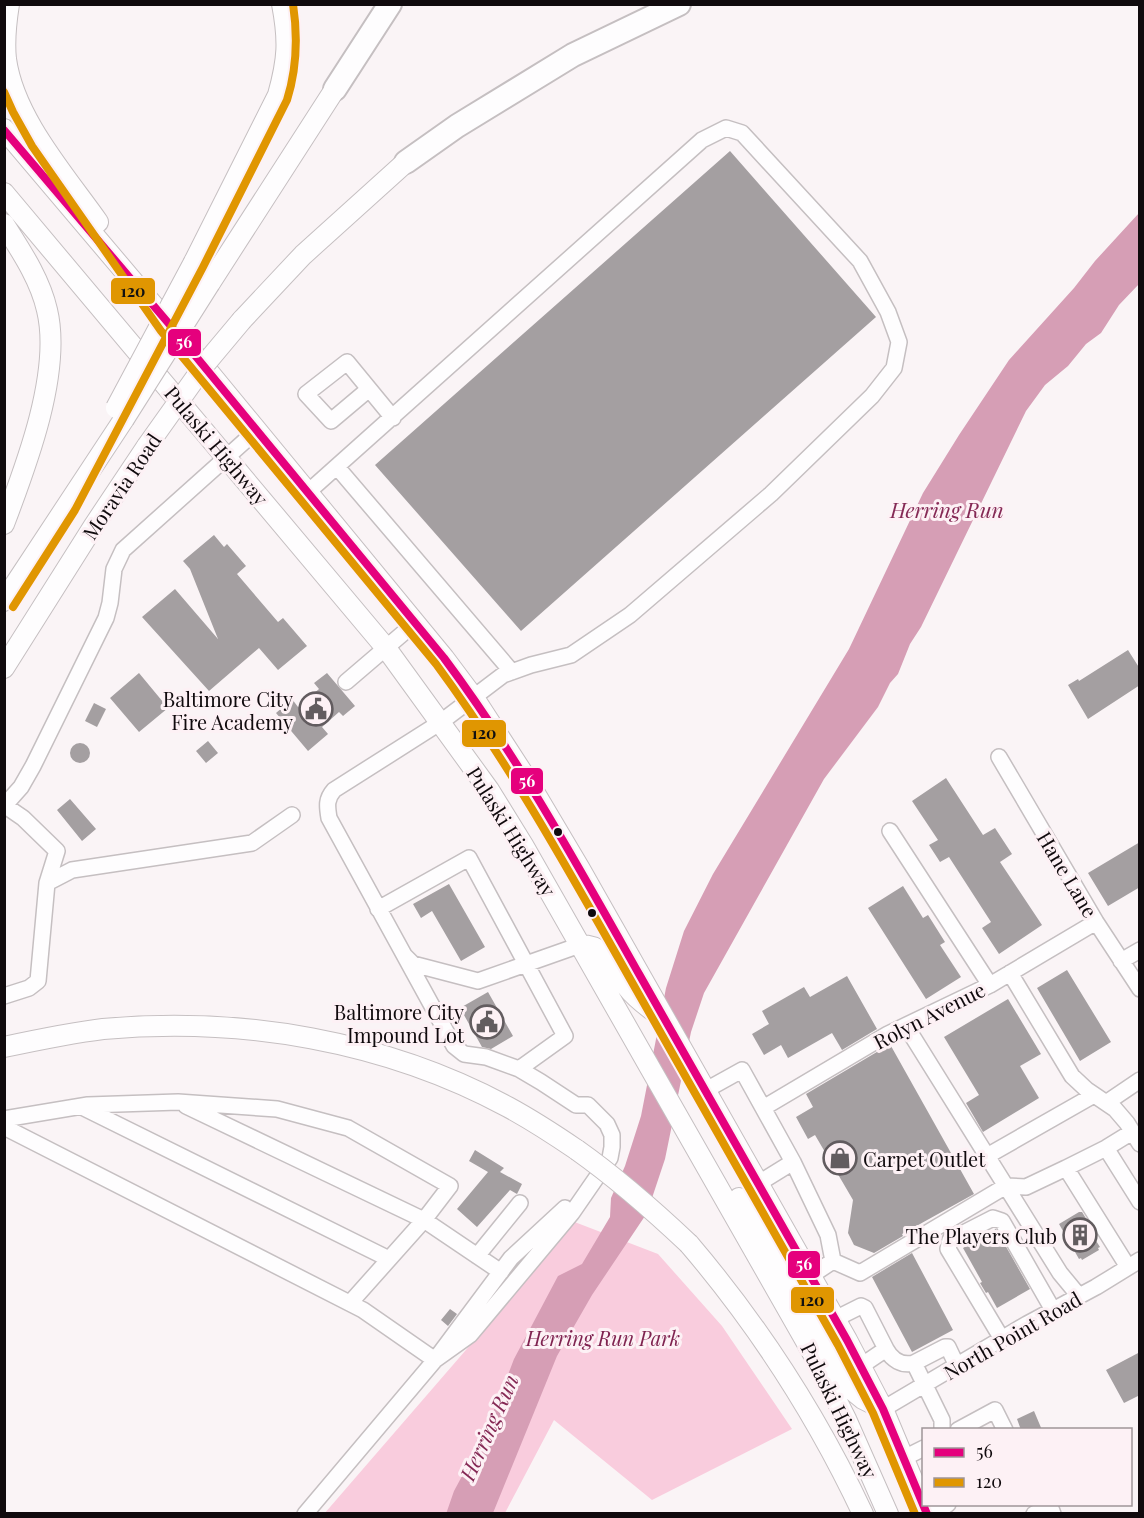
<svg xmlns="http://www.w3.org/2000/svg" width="1144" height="1518" viewBox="0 0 1144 1518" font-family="'Playfair Display',serif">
  <rect width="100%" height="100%" fill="#faf4f6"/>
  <path fill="#f9ccdd" d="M572 1221 658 1254 722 1326 792 1429 652 1500 554 1420 505 1513 324 1514 516 1292Z"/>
  <path fill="#d69eb5" d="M1139 213V284L1119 305 1101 333 1086 344 1068 366 1045 385 1026 411 921 627 910 644 898 674 890 683 878 707 824 779 704 993 691 1032 665 1159 647 1213 592 1295 557 1356 493 1513 446 1514 454 1491 468 1465 476 1442 496 1406 514 1359 558 1276 582 1264 610 1217 611 1198 625 1166 641 1116 666 988 684 931 713 874 849 649 923 493 959 435 1009 360 1074 288 1095 261Z"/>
  <path fill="#a49fa1" d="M730 151 876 317 521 631 375 465Z
    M214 535 224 547 227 544 246 566 237 574 278 622 283 618 307 646 278 670 259 648 209 691 142 617 175 589 218 639 190 569 183 561Z
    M1128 650 1140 669V685L1088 719 1068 685 1078 679 1079 681Z
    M139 673 168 708 139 732 110 698Z
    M327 673 355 706 343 716 339 712 322 727 328 734 308 751 276 713 292 699 298 707 319 689 314 683Z
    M94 703 106 709 97 727 85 721Z
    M208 741 218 753 206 763 196 751Z
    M70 753a10 10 0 1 1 20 0a10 10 0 1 1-20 0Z
    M946 778 983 835 995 828 1012 854 1000 862 1042 925 999 954 982 928 991 922 949 857 940 862 929 845 938 840 912 801Z
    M70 799 96 829 82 841 57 810Z
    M1140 842V887L1108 906 1088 873Z
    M449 884 485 947 461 961 432 911 421 918 413 904Z
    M903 886 923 918 928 915 945 942 940 945 961 977 926 999 868 908Z
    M1067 970 1111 1042 1080 1061 1037 988Z
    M847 976 877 1029 842 1050 832 1033 788 1058 781 1045 764 1055 752 1034 769 1024 762 1011 804 987 810 997Z
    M488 992 513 1036 491 1049 482 1047 460 1008Z
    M1008 999 1041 1054 1020 1066 1039 1098 983 1132 966 1103 979 1095 944 1037Z
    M887 1046 888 1048 891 1046 974 1194 902 1234 903 1236 874 1253 854 1245 848 1233 853 1200 815 1135 808 1139 796 1117 813 1107 806 1094Z
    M475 1150 504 1168 500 1172 522 1184 517 1194 510 1190 477 1227 457 1209 488 1172 469 1161Z
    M1079 1212H1082L1096 1234 1093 1236 1100 1247 1098 1248 1099 1250 1082 1260 1081 1258 1079 1259 1059 1224Z
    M996 1229 1030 1289 997 1308 988 1292 986 1293 980 1283 982 1282 963 1248Z
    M912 1253 953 1330 912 1352 872 1277Z
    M450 1309 457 1314 448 1326 441 1320Z
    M1140 1352V1395L1124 1403 1106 1370Z
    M1034 1411 1042 1430H1021L1017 1419Z"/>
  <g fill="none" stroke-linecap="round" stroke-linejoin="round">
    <defs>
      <path id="minor" d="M369 389 331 421 306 394 347 362 393 418
        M337 467 512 672
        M307 493 702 140 726 128 742 133 860 261 888 312 899 342 894 368 872 396 771 494 630 615 571 655 531 665 503 675 441 722 334 790C326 799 327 806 329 818L454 1046 464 1054 486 1057 519 1069 541 1082 576 1105H588L607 1124 612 1135V1147L610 1158 572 1213 470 1335 435 1360
        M346 682 415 623
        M999 757 1096 922 1140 989
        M4 805 23 818 57 851 47 883 38 981 29 988 4 996
        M5 805 21 787 33 766 106 618 110 603 114 569 123 550 256 431
        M890 831 990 985
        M47 883 72 870 252 843 292 815
        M378 909 469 858 565 1036 519 1069
        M405 956 413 964 478 981 580 945
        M1121 961 1140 950
        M1010 973 1072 1076 1087 1090 1115 1109 1127 1123 1140 1144
        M906 1026 1060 1273 1079 1296
        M706 1090 742 1070 793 1162 759 1183
        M1106 1103 1140 1080
        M186 1106 424 1220 501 1272
        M82 1107 389 1259
        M763 1108 888 1034 990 985 1096 922
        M4 1119 88 1105 178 1102 277 1109 348 1128 450 1186 424 1220 350 1303
        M4 1127 363 1310 435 1360
        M1106 1148 1140 1202
        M987 1156 1094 1095
        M793 1162 828 1235 833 1261
        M477 1256 520 1203
        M1128 1267 1066 1168 1106 1148 1132 1132
        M812 1275 833 1261 860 1273 1006 1186 1026 1187 1066 1168
        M835 1319 861 1306 865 1308 886 1349 861 1366
        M1002 1339 948 1249 950 1240 993 1218 1002 1221 1053 1310
        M886 1349C892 1360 902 1366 914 1363
        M883 1409 1027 1324 1096 1287 1140 1260
        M942 1430V1420L914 1363 945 1347H948L957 1366
        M958 1430 995 1410 1005 1430
        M904 1458 924 1448
        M305 1514 435 1360 511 1258 565 1208
        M933 1514 948 1504
        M1034 1514 1050 1506 1053 1514"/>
      <path id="major" d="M9 4C6 23 4 41 6 59 14 118 65 175 98 222
        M4 129 170 325 444 658 474 698 526 778 580 869 847 1340 883 1409 927 1514
        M4 193 386 648 489 790 523 845 812 1352 846 1419 888 1514
        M4 224C21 251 40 279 47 310 62 372 26 466 4 524
        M194 262 278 95C288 59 289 41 282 4
        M210 283 335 89
        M242 320 303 255 406 162
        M4 601 124 419
        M4 668 93 527 147 446
        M580 945C608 945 613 968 627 987 636 999 648 1007 660 1016
        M4 1047C37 1040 70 1033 103 1029 241 1016 386 1041 508 1107 532 1120 555 1135 577 1150
        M739 1198 771 1246 852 1390 863 1399 883 1409
        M689 1244C758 1325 817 1416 863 1514"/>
      <path id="highway" d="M335 89 390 4
        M406 162 457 126 573 55 679 4"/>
    </defs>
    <use href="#minor" stroke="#c5bfc1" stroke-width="18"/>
    <use href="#major" stroke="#c5bfc1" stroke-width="22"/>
    <use href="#highway" stroke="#c5bfc1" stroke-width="26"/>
    <use href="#minor" stroke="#fefdfe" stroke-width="15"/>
    <use href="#major" stroke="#fefdfe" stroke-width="20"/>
    <use href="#highway" stroke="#fefdfe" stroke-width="22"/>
    <defs>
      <path id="major-bridge" d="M116 408 194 262
        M124 419 210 283
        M147 446 206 363 242 320
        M577 1150C618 1179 653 1210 689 1244"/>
    </defs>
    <use href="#major-bridge" stroke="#c5bfc1" stroke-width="22" stroke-linecap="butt"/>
    <use href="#major-bridge" stroke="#fefdfe" stroke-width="20"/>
    <defs>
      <path id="bus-1" d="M4 130 170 325 444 658C518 757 578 866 639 974 709 1096 778 1218 847 1340L883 1409 927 1514"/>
      <path id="bus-2" d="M4 92 13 112 32 146 161 331 436 664C509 763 569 871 629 977 699 1100 768 1222 838 1345L873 1413 915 1514
        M13 607 75 510 203 267 287 100C297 68 298 37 293 4"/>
    </defs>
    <use href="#bus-1" stroke="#fdf1f5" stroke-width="12"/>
    <use href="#bus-2" stroke="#fdf1f5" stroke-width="12"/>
    <use href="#bus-1" stroke="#e5007d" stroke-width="8"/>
    <use href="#bus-2" stroke="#e09601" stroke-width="8"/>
  </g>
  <defs>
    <symbol id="civic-ring" viewBox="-11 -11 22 22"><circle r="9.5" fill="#fdf1f5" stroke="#625c5f" stroke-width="1.5"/><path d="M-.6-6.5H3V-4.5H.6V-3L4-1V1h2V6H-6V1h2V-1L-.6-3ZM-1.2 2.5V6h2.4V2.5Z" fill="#625c5f"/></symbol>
    <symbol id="shop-ring" viewBox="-11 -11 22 22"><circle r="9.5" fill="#fdf1f5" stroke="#625c5f" stroke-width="1.5"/><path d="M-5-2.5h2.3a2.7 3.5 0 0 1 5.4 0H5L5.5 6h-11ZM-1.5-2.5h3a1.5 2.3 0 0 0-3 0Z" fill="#625c5f"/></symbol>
    <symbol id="building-ring" viewBox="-11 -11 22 22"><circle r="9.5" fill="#fdf1f5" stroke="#625c5f" stroke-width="1.5"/><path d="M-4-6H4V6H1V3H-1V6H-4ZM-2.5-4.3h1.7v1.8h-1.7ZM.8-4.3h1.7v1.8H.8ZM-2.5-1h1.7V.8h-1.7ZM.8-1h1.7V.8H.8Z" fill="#625c5f"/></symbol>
  </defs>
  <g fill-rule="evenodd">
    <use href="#civic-ring" x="297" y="690" width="38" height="38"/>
    <use href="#civic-ring" x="468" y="1003" width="38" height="38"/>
    <use href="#shop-ring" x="821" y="1139" width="38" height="38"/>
    <use href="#building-ring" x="1061" y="1216" width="38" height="38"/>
  </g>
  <g fill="#100a0d" stroke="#fdf1f5" stroke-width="2">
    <circle cx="558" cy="832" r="5"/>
    <circle cx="592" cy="913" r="5"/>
  </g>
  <g text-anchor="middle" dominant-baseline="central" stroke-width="6" stroke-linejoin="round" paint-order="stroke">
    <g font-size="20" fill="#100a0d" stroke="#fdf1f5">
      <text transform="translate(217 445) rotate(50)">Pulaski Highway</text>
      <text transform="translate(121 486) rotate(-56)">Moravia Road</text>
      <text transform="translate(512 831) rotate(58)">Pulaski Highway</text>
      <text transform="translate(1068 874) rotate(59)">Hane Lane</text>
      <text transform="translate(929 1015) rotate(-27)">Rolyn Avenue</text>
      <text transform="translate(1012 1335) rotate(-30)">North Point Road</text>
      <text transform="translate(840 1410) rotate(64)">Pulaski Highway</text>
    </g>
    <g font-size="20" fill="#100a0d" stroke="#fdf1f5" text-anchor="end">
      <text x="293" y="698">Baltimore City<tspan x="293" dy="23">Fire Academy</tspan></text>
      <text x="464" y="1011">Baltimore City<tspan x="464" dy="23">Impound Lot</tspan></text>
      <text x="863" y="1158" text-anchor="start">Carpet Outlet</text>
      <text x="1057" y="1235">The Players Club</text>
    </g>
    <g font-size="20" font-style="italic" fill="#7f2350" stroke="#fdf1f5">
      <text x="603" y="1337">Herring Run Park</text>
    </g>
    <g font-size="21" font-style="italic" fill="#852955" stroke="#fdf1f5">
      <text x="947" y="509">Herring Run</text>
      <text transform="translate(488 1427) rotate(-66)">Herring Run</text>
    </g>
  </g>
  <g stroke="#fdf1f5" stroke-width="2">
    <rect x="110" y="277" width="46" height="28" rx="6" fill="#e09601"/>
    <rect x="167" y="328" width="35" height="29" rx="6" fill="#e5007d"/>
    <rect x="461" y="719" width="46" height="29" rx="6" fill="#e09601"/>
    <rect x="510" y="767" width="34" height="28" rx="6" fill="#e5007d"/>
    <rect x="787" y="1250" width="34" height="29" rx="6" fill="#e5007d"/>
    <rect x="790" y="1286" width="45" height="28" rx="6" fill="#e09601"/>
  </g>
  <g font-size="16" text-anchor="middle" font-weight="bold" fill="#fff">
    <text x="184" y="348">56</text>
    <text x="527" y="787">56</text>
    <text x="804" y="1270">56</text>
  </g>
  <g font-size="16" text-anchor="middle" font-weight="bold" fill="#111">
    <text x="133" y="297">120</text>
    <text x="484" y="739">120</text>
    <text x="812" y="1306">120</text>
  </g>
  <rect width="1144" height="1518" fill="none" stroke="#100a0d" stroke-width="12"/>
  <rect x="922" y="1428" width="210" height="78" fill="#fdf1f5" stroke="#9e9598" stroke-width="1.5"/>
  <rect x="934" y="1448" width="30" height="9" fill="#e5007d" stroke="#9e9598" stroke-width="1.5"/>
  <text x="976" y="1458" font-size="18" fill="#100a0d">56</text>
  <rect x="934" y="1478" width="30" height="9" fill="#e09601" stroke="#9e9598" stroke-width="1.5"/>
  <text x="976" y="1488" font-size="18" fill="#100a0d">120</text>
</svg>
